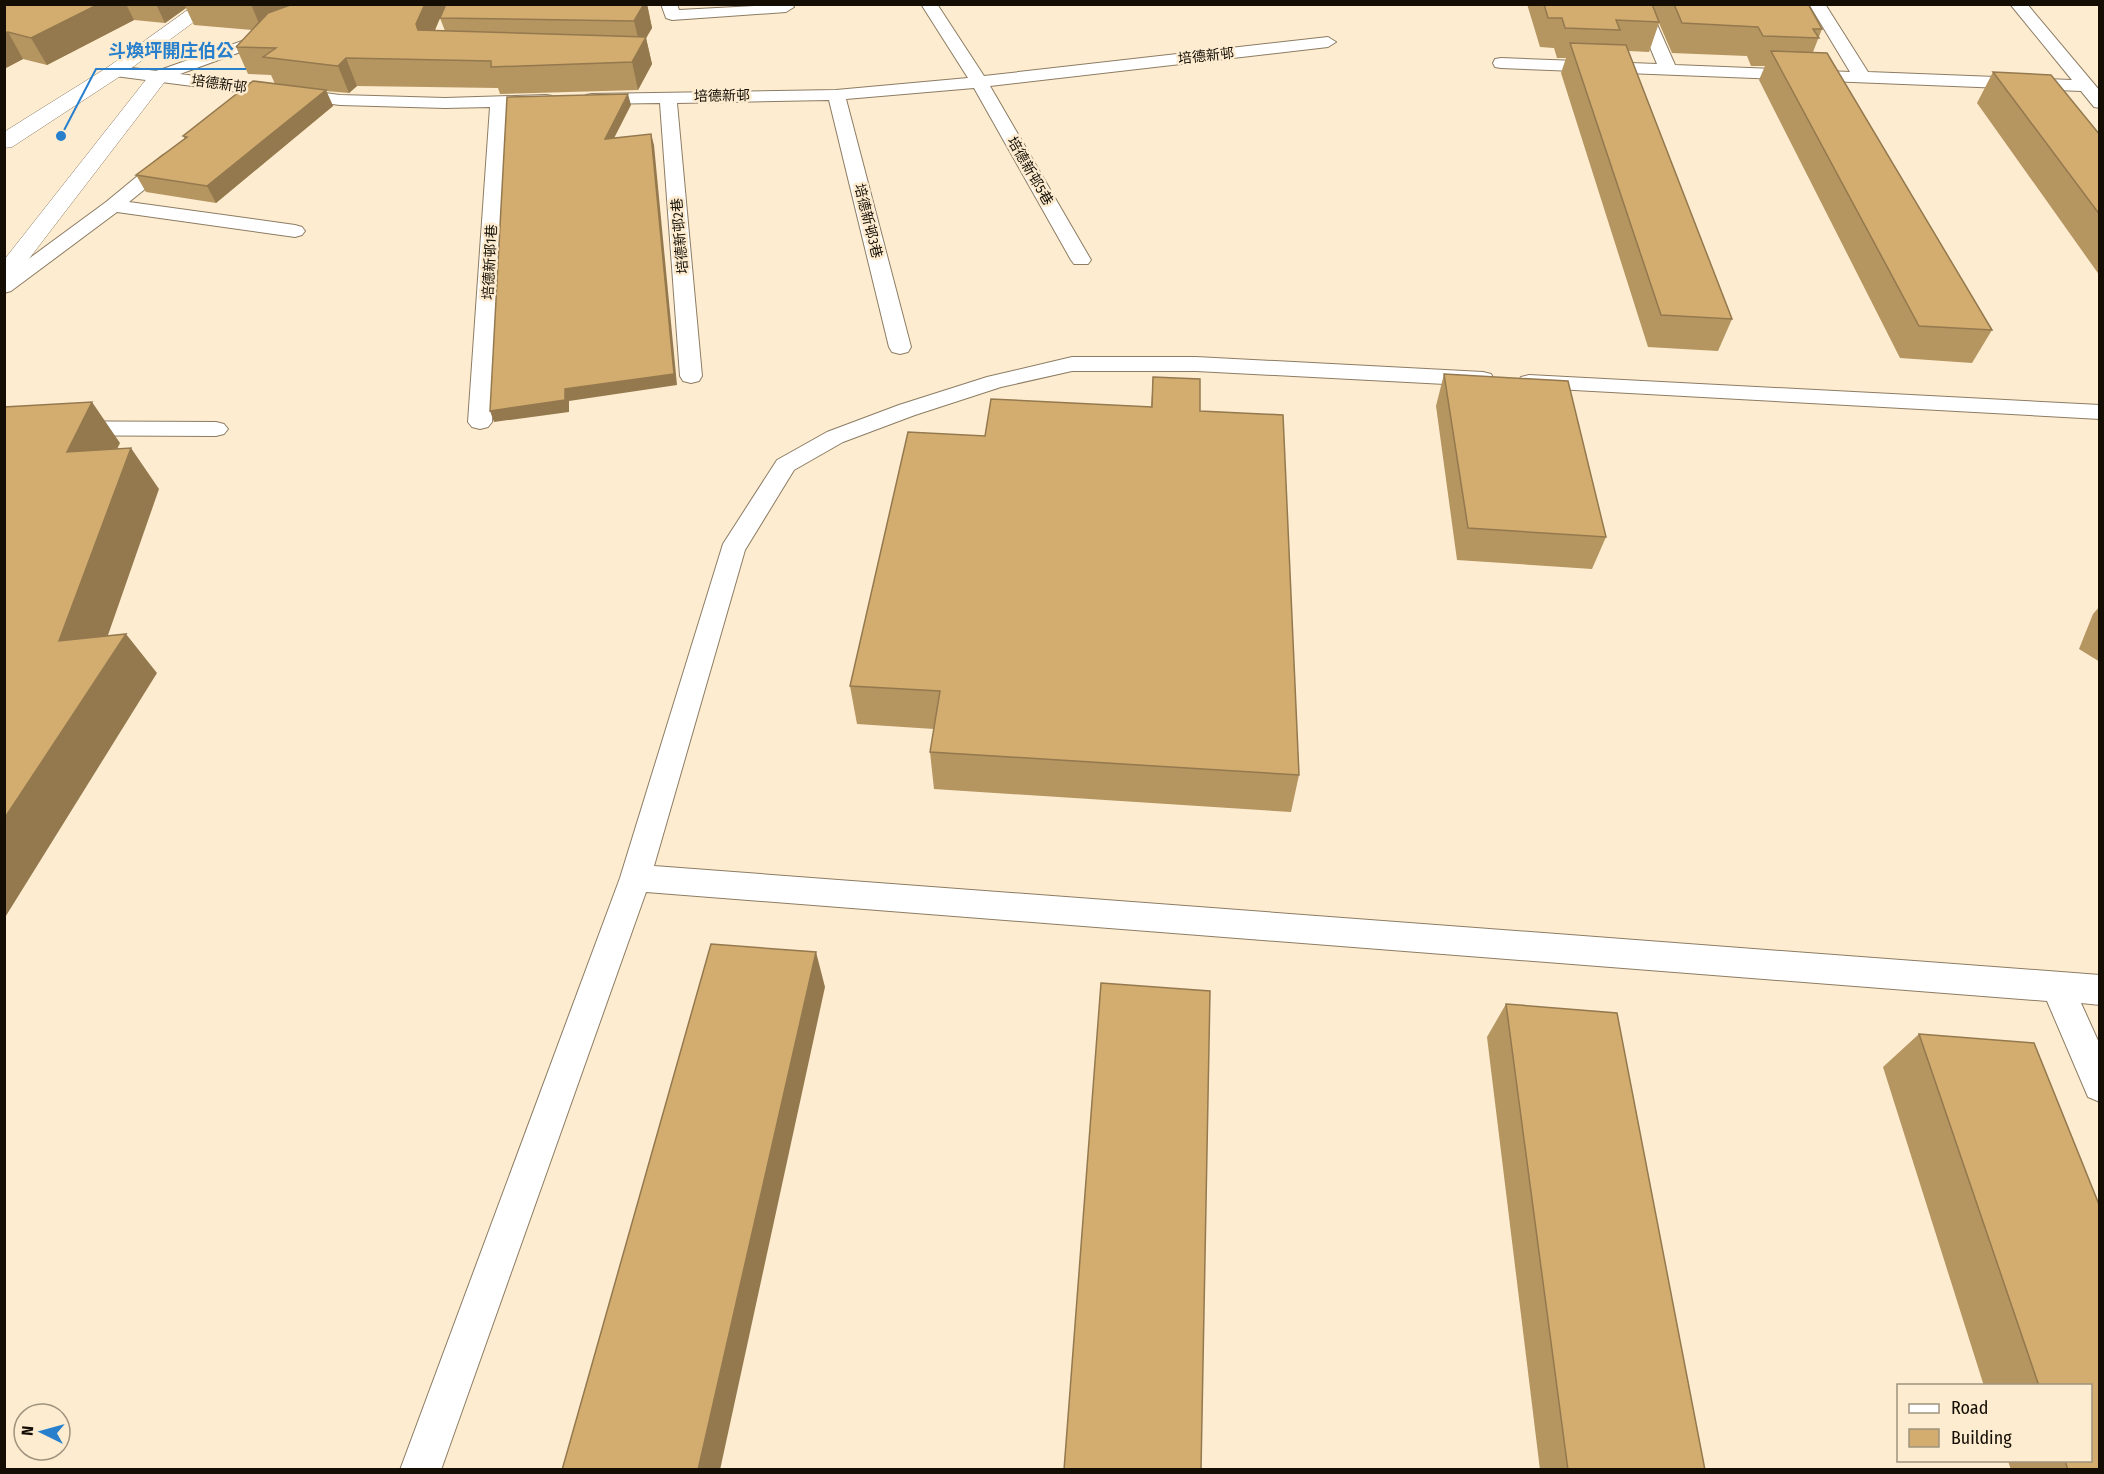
<svg xmlns="http://www.w3.org/2000/svg" width="2104" height="1474" viewBox="0 0 2104 1474" font-family="'Fira Sans Condensed','Noto Sans TC',sans-serif">
  <rect width="100%" height="100%" fill="#fdecd0"/>
  <g fill="none" stroke-linecap="round" stroke-linejoin="round">
    <defs>
      <path id="lane" d="M661 4H677L679 10 792 4 794 7 786 12 672 20 666 18Z
        M921 4H937L984 76 1328 37 1336 42 1328 47 990 86 1091 260 1088 264H1074L1071 260 974 88 846 99 911 347 908 352 900 354 892 352 889 347 829 100 677 103 702 376 699 381 691 383 683 381 680 376 660 103 592 104 586 103 583 99 586 95 592 94 836 90 968 78Z
        M1632 4H1648L1675 65 1850 72 1809 4H1825L1868 72 2072 80 2010 4H2027L2100 91V108L2094 107 2081 91 1501 68 1495 67 1493 63 1495 59 1501 58 1657 64Z
        M273 30 281 35 279 38 180 74 340 95 445 98 546 95 552 96 555 100 552 104 508 106 492 422 488 427 480 429 472 427 468 422 490 107 445 108 340 105 115 76 109 75 106 71 109 67 115 66 157 71Z
        M170 153 177 155 179 159 177 163 129 202 295 225 302 227 305 231 302 235 295 237 117 212 11 291 4 293V277L106 202 163 155Z
        M1072 357H1196L1483 372 1491 374 1494 379 1491 384 1483 386 1196 371H1072L1001 387 915 415 843 442 794 470 745 550 654 866 2100 975V1005L2081 1003 2100 1045V1102L2088 1097 2047 1001 646 892 441 1470H400L620 878 723 544 777 460 827 432 899 405 987 377Z
        M1529 375 2100 405V419L1521 387 1518 382 1521 377Z
        M4 421 216 422 224 424 228 429 224 434 216 436 4 435Z"/>
      <path id="street" d="M196 4H218L122 75 12 147 4 148V132L108 67Z
        M159 70 166 72 169 76 166 80 12 281 4 283V260L152 72Z"/>
    </defs>
    <use href="#lane" stroke="#8c7c63" stroke-width="2"/>
    <use href="#street" stroke="#8c7c63" stroke-width="1"/>
    <use href="#lane" fill="#fff" fill-rule="evenodd"/>
    <use href="#street" fill="#fff" fill-rule="evenodd"/>
  </g>
  <path fill="#b59560" fill-rule="evenodd" d="M4 4H647L652 28 646 38 652 64 638 90 500 94 498 88 357 86 349 93 326 91 333 106 216 203 146 192 136 175 185 139 183 136 275 84 271 75 248 74 236 47 252 30 194 25 186 8 165 23 134 20 47 65 23 59 4 69ZM445 6 440 18 445 31 435 30Z
    M1527 4H1808L1822 29 1813 52 1992 330 1972 363 1900 358 1759 80 1765 66H1751L1747 56 1672 53 1659 23 1649 52 1628 51 1732 319 1718 351 1648 347 1561 73 1566 58H1557L1554 48 1540 47Z
    M1993 72 2100 135V276L1977 103Z
    M1444 374 1606 537 1592 569 1457 560 1436 406Z
    M1153 377 1200 411 1299 775 1291 812 934 789 930 752 934 729 857 724 850 686 985 436 1151 407Z
    M2100 606V662L2079 649 2093 614Z
    M1506 1004 1705 1470H1540L1487 1037Z
    M1919 1034 2034 1043 2100 1207V1470H2011L2008 1461H2091V1386H1984L1883 1067Z"/>
  <path fill="#94794e" d="M99 4H126L134 20 47 65 31 38Z
    M156 4H184L186 8 165 23Z
    M251 4H337L262 31Z
    M425 4H446L426 51 416 24Z
    M644 4H647L652 28 646 38 652 64 638 90 632 62 640 46 634 21Z
    M8 32 23 59 4 69V33Z
    M346 58 357 86 349 93 338 66Z
    M326 90 333 106 216 203 207 186Z
    M628 94 631 105 608 150 605 139Z
    M651 134 654 145 677 385 569 401V412L494 422 490 411 565 389Z
    M92 402 120 443 96 493 67 452Z
    M131 448 159 489 92 681 59 641Z
    M126 634 157 673 4 919V819Z
    M816 952 825 987 720 1470H698Z"/>
  <path fill="#d3ad70" stroke="#94794e" stroke-width="1.5" d="M4 4H99L31 38 8 32 4 33Z
    M293 4H425L416 24 418 30 646 37 632 62 491 67V61L346 58 338 66 329 65 263 57 276 48 236 47 268 13Z
    M446 4H644L634 21 440 18Z
    M1544 4H1652L1659 22 1616 20 1620 30 1565 28 1562 18H1548Z
    M1674 4H1808L1822 29H1813L1819 38 1763 36 1758 27 1682 23Z
    M1570 43 1626 45 1732 319 1661 315Z
    M1771 51 1827 53 1992 330 1919 326Z
    M1993 72 2051 75 2100 135V215Z
    M253 81 326 90 207 186 136 175 187 137 183 136Z
    M628 94 605 139 651 134 674 374 565 389V400L490 411 507 97Z
    M1444 374 1568 381 1606 537 1468 528Z
    M1153 377 1200 379V411L1283 415 1299 775 930 752 940 691 850 686 908 432 985 436 991 399 1152 407Z
    M92 402 67 452 131 448 59 641 126 634 4 819V407Z
    M711 944 816 952 698 1470H562Z
    M1101 983 1210 991 1201 1470H1064Z
    M1506 1004 1617 1013 1705 1470H1568Z
    M1919 1034 2034 1043 2100 1207V1470H2068L2065 1461H2091V1386H2039Z"/>
  <g text-anchor="middle" dominant-baseline="central" stroke-width="5" stroke-linejoin="round" paint-order="stroke">
    <g font-size="14" fill="#130d04" stroke="#fdecd0">
      <text transform="translate(1206 56) rotate(-6)">培德新邨</text>
      <text transform="translate(219 84) rotate(8)">培德新邨</text>
      <text transform="translate(722 96) rotate(-1)">培德新邨</text>
      <text transform="translate(1030 171) rotate(60)">培德新邨5巷</text>
      <text transform="translate(868 221) rotate(76)">培德新邨3巷</text>
      <text transform="translate(680 236) rotate(-95)">培德新邨2巷</text>
      <text transform="translate(490 262) rotate(-87)">培德新邨1巷</text>
    </g>
  </g>
  <path fill="none" stroke="#2880cd" stroke-width="2" d="M61 136L96 69H246"/>
  <circle fill="#2880cd" stroke="#fdecd0" stroke-width="2" cx="61" cy="136" r="6"/>
  <g font-size="18" text-anchor="middle" font-weight="bold" fill="#2880cd" stroke="#fdecd0" stroke-width="5" stroke-linejoin="round" paint-order="stroke">
    <text x="171" y="57">斗煥坪開庄伯公</text>
  </g>
  <rect width="2104" height="1474" fill="none" stroke="#130d04" stroke-width="12"/>
  <rect x="1897" y="1384" width="195" height="78" fill="#fdecd0" stroke="#9f937e" stroke-width="1.5"/>
  <rect x="1909" y="1404" width="30" height="9" fill="#ffffff" stroke="#9f937e" stroke-width="1.5"/>
  <text x="1951" y="1414" font-size="18" fill="#130d04">Road</text>
  <rect x="1909" y="1429" width="30" height="18" fill="#d3ad70" stroke="#9f937e" stroke-width="1.5"/>
  <text x="1951" y="1444" font-size="18" fill="#130d04">Building</text>
  <g transform="translate(42 1432) rotate(275)"><circle r="28" fill="#fdecd0" stroke="#9f937e" stroke-width="1.5"/>
  <path d="M0-4.5L10 22L0 15L-10 22Z" fill="#2880cd"/>
  <text y="-9" font-size="16" font-weight="bold" text-anchor="middle" fill="#130d04">N</text>
  </g>
</svg>
